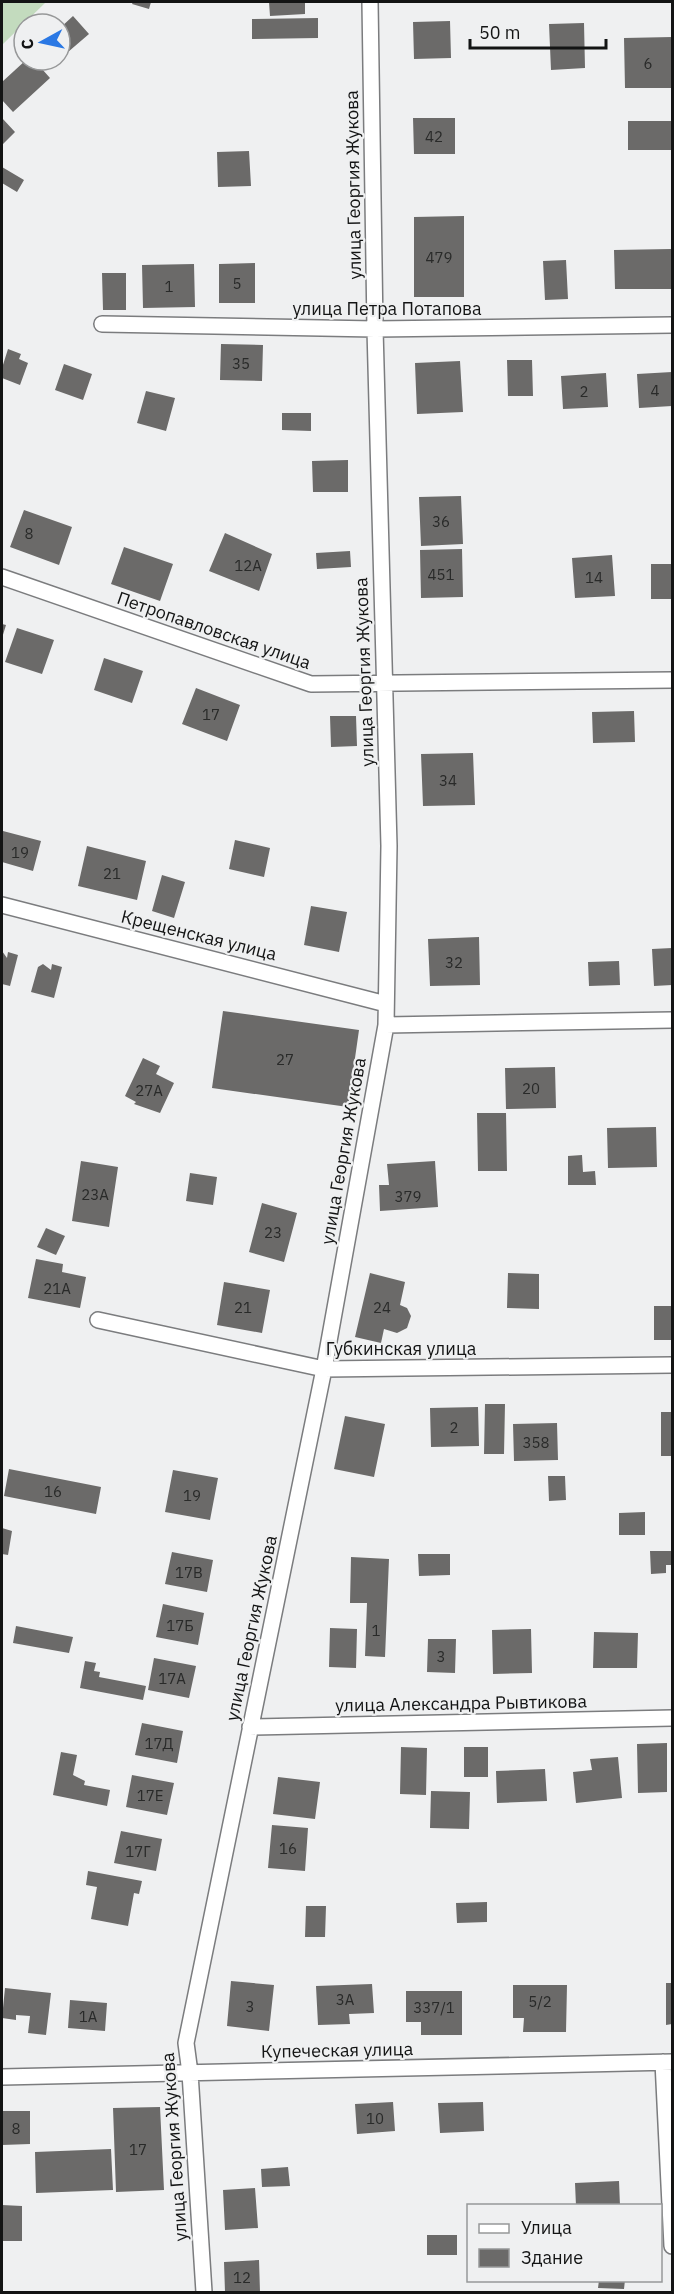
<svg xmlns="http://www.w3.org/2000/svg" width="674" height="2294" viewBox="0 0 674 2294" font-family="'IBM Plex Sans',sans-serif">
  <rect width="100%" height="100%" fill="#eff0f1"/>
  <path fill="#c3dbbe" d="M2 2H46L2 45Z"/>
  <path fill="#6b6a69" d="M133 2H151L149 9 132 4Z
    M269 2H305V14L270 16Z
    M73 16 89 34 68 52 60 43V28Z
    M318 18V38L252 39V19Z
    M450 21 451 58 414 59 413 22Z
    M584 23 585 68 551 70 549 24Z
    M672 37V88H625L624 38Z
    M26 60H34L50 78 13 112 2 100V82Z
    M2 118 15 132 2 145Z
    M413 118H455V154H414Z
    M628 121H672V150H628Z
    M249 151 251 186 218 187 217 152Z
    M2 167 24 180 17 192 2 183Z
    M464 216V297H414V217Z
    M671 249 672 289H615L614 250Z
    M566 260 568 299 545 300 543 261Z
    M255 263V303H219V264Z
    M194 264 195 307 143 308 142 265Z
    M102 273H126V310H103Z
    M221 344 263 345 262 381 220 380Z
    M8 349 21 354 19 359 28 363 20 385 2 378V368Z
    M507 360H532L533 396H508Z
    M460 361 463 412 417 414 415 363Z
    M64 364 92 374 83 400 55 390Z
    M672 372V406L639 408 637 374Z
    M606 373 608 407 563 409 561 376Z
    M146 391 175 398 166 431 137 423Z
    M282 413H311V431L282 430Z
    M348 460V492H313L312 461Z
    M461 496 463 544 421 546 419 497Z
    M24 510 72 527 59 565 10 547Z
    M225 533 272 554 259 591 209 571Z
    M124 547 173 564 160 601 111 584Z
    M462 549 463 597 421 598 420 550Z
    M350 551 351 567 317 569 316 553Z
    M612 555 615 596 575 598 572 558Z
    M651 564H672V599H651Z
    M2 624 6 625 2 638Z
    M17 628 54 640 42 674 5 662Z
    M104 658 143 671 132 703 94 690Z
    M196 688 240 705 227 741 182 724Z
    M634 711 635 742 593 743 592 712Z
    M330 716H356L357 746 331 747Z
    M473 753 475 805 423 806 421 754Z
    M3 831 41 841 33 871 2 862Z
    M235 840 270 848 264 877 229 869Z
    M87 846 146 861 137 900 78 886Z
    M162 875 185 882 174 918 152 911Z
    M311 906 347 912 339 952 304 945Z
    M479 937 480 985 430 986 428 939Z
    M672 948V985L654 986 652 949Z
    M2 951 7 958 8 952 18 955 10 986 2 984Z
    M619 961 620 985 589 986 588 962Z
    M43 964 51 970 52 964 62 967 54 998 31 992 38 967Z
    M223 1011 359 1030 348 1107 212 1088Z
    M143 1058 160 1066 156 1074 174 1083 160 1113 134 1104 136 1102 125 1096Z
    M555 1067 556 1108 506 1109 505 1068Z
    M477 1113H506L507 1171H478Z
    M656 1127 657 1167 608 1168 607 1128Z
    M582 1155 583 1172 595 1171 596 1185H568V1156Z
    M81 1161 118 1167 109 1227 72 1221Z
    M435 1161 438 1207 380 1211 379 1185H389L387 1164Z
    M190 1173 217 1177 213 1205 186 1201Z
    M262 1203 297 1213 284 1262 249 1252Z
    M46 1228 65 1236 56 1255 37 1247Z
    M36 1259 63 1264 62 1272 86 1277 80 1308 28 1298Z
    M370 1273 405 1282 400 1305 407 1308 411 1316 407 1328 397 1333 384 1329 381 1343 355 1337Z
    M508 1273 539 1274V1309L507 1308Z
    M224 1282 270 1290 262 1333 217 1325Z
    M654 1306H672V1340H654Z
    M485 1404H505L504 1454H484Z
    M478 1407 479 1446 431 1447 430 1408Z
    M661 1412H672V1456H661Z
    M345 1416 385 1424 374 1477 334 1469Z
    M557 1423 558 1460 514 1461 513 1424Z
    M9 1469 101 1487 96 1514 4 1496Z
    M173 1470 218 1478 210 1520 165 1512Z
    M548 1476H565L566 1500 549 1501Z
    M645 1512V1535H619V1513Z
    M2 1528 12 1531 8 1555 2 1554Z
    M650 1551H672V1565H666V1573L651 1574Z
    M172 1552 213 1560 207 1592 165 1584Z
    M418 1554H450V1575L419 1576Z
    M351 1557 389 1559 385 1657 365 1656 367 1603H350Z
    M163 1604 204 1613 198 1645 156 1637Z
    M16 1626 73 1637 69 1653 13 1643Z
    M330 1628 357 1629 356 1668 329 1667Z
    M531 1629 532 1673 493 1674 492 1630Z
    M594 1632 638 1633 637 1668H593Z
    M428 1639H456L455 1673 427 1672Z
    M154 1658 196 1666 189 1698 148 1690Z
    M85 1661 96 1663 94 1671 100 1672 99 1677 146 1686 143 1700 80 1688Z
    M142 1723 183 1731 177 1763 135 1755Z
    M667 1743V1792L638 1793 637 1744Z
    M401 1747 427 1748 426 1795 400 1794Z
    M464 1747H488V1777H464Z
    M61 1752 77 1755 73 1775 85 1781 84 1785 110 1790 107 1806 53 1795Z
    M618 1757 622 1798 576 1803 573 1772 592 1770 590 1759Z
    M545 1769 547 1801 497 1803 496 1771Z
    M132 1775 174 1783 167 1815 126 1807Z
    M278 1777 320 1782 315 1819 273 1814Z
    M431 1791 470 1792 469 1829 430 1828Z
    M272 1825 308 1828 305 1871 268 1868Z
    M121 1831 162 1839 156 1871 114 1863Z
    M88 1871 142 1881 139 1894 134 1893 128 1926 91 1919 97 1887 86 1885Z
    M487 1902V1922L457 1923 456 1903Z
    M306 1906H326L325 1937H305Z
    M231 1981 274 1985 269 2031 227 2026Z
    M666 1983H672V2024L666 2025Z
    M372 1984 374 2013 349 2014 350 2024 318 2025 316 1986Z
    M513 1985H567L566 2032H523L524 2018H513Z
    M5 1988 51 1993 46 2035 28 2033 30 2016 16 2015V2020L2 2018Z
    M406 1991H462V2035H421V2022H406Z
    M70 2000 107 2003 105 2031 68 2028Z
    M393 2102 395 2131 357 2134 355 2104Z
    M483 2102 484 2131 440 2133 438 2103Z
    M160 2107 164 2190 116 2192 113 2108Z
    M2 2111H30V2144L2 2145Z
    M111 2149 113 2190 36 2193 35 2152Z
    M288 2167 290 2186 262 2187 261 2169Z
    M619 2181 620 2206H576L575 2183Z
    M255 2188 258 2228 225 2230 223 2190Z
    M2 2205 22 2206V2241H2Z
    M427 2235H457V2255H427Z
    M259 2260 260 2292H225L224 2262Z
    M599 2280H625L624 2289 598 2288Z"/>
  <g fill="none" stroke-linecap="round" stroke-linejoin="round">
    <defs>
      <path id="minor" d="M102 324 375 329 672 325
        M2 577 311 684 672 680
        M2 905 386 1004
        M386 1025 672 1020
        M98 1320 324 1369 672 1365
        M250 1727 672 1718
        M663 2062 672 2246
        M2 2077 672 2062
        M204 2292 190 2073 186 2043 324 1369 386 1025 389 846 375 329 370 2"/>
    </defs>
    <use href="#minor" stroke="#7b7c7e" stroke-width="18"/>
    <use href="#minor" stroke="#fff" stroke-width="15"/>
  </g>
  <g text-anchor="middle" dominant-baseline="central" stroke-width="4.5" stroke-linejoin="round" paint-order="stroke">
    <g font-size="15" fill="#292a29">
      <text x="648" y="63">6</text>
      <text x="434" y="136">42</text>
      <text x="439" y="257">479</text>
      <text x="237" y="283">5</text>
      <text x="169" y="286">1</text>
      <text x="241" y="363">35</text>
      <text x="655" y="390">4</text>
      <text x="584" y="391">2</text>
      <text x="441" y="521">36</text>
      <text x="29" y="533">8</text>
      <text x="248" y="565">12А</text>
      <text x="441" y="574">451</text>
      <text x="594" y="577">14</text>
      <text x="211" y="714">17</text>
      <text x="448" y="780">34</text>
      <text x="20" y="852">19</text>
      <text x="112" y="873">21</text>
      <text x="454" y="962">32</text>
      <text x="285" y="1059">27</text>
      <text x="531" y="1088">20</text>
      <text x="149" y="1090">27А</text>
      <text x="95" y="1194">23А</text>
      <text x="408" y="1196">379</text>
      <text x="273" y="1232">23</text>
      <text x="57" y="1288">21А</text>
      <text x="243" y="1307">21</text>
      <text x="382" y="1307">24</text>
      <text x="454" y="1427">2</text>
      <text x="536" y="1442">358</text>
      <text x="53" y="1491">16</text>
      <text x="192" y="1495">19</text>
      <text x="189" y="1572">17В</text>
      <text x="180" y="1625">17Б</text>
      <text x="376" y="1630">1</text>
      <text x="441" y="1656">3</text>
      <text x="172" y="1678">17А</text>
      <text x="159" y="1743">17Д</text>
      <text x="150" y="1795">17Е</text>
      <text x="288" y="1848">16</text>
      <text x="138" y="1851">17Г</text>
      <text x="345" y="1999">3А</text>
      <text x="540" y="2001">5/2</text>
      <text x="250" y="2006">3</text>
      <text x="434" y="2007">337/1</text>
      <text x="88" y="2016">1А</text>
      <text x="375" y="2118">10</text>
      <text x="16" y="2128">8</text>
      <text x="138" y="2149">17</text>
      <text x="242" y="2277">12</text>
    </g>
    <g font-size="18" fill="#131414" stroke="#eff0f1">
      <text transform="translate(353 185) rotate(-91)">улица Георгия Жукова</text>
      <text x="387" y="308">улица Петра Потапова</text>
      <text transform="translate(214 630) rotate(19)">Петропавловская улица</text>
      <text transform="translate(364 672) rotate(-92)">улица Георгия Жукова</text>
      <text transform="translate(199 935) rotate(14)">Крещенская улица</text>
      <text transform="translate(343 1151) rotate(-80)">улица Георгия Жукова</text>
      <text x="401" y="1348">Губкинская улица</text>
      <text transform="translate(251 1628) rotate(-78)">улица Георгия Жукова</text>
      <text transform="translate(461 1703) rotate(-1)">улица Александра Рывтикова</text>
      <text transform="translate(337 2050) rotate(-1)">Купеческая улица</text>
      <text transform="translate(174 2147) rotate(-94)">улица Георгия Жукова</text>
    </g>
  </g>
  <rect width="674" height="2294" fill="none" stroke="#131414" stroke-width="6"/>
  <rect x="467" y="2204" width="195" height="78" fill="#eff0f1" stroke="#979899" stroke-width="1.5"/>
  <rect x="479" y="2224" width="30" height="9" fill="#ffffff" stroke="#979899" stroke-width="1.5"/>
  <text x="521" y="2234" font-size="18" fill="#131414">Улица</text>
  <rect x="479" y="2249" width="30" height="18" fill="#6b6a69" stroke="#979899" stroke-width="1.5"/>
  <text x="521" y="2264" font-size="18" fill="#131414">Здание</text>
  <g transform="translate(42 42) rotate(262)"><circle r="28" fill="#eff0f1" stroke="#979899" stroke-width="1.5"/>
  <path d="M0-4.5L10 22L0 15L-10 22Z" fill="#2a78e4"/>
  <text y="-9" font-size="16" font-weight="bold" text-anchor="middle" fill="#131414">С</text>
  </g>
  <path d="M470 39v9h136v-9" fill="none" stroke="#131414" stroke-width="3"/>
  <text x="479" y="39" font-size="18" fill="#131414" stroke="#eff0f1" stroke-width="4.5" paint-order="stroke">50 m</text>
</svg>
